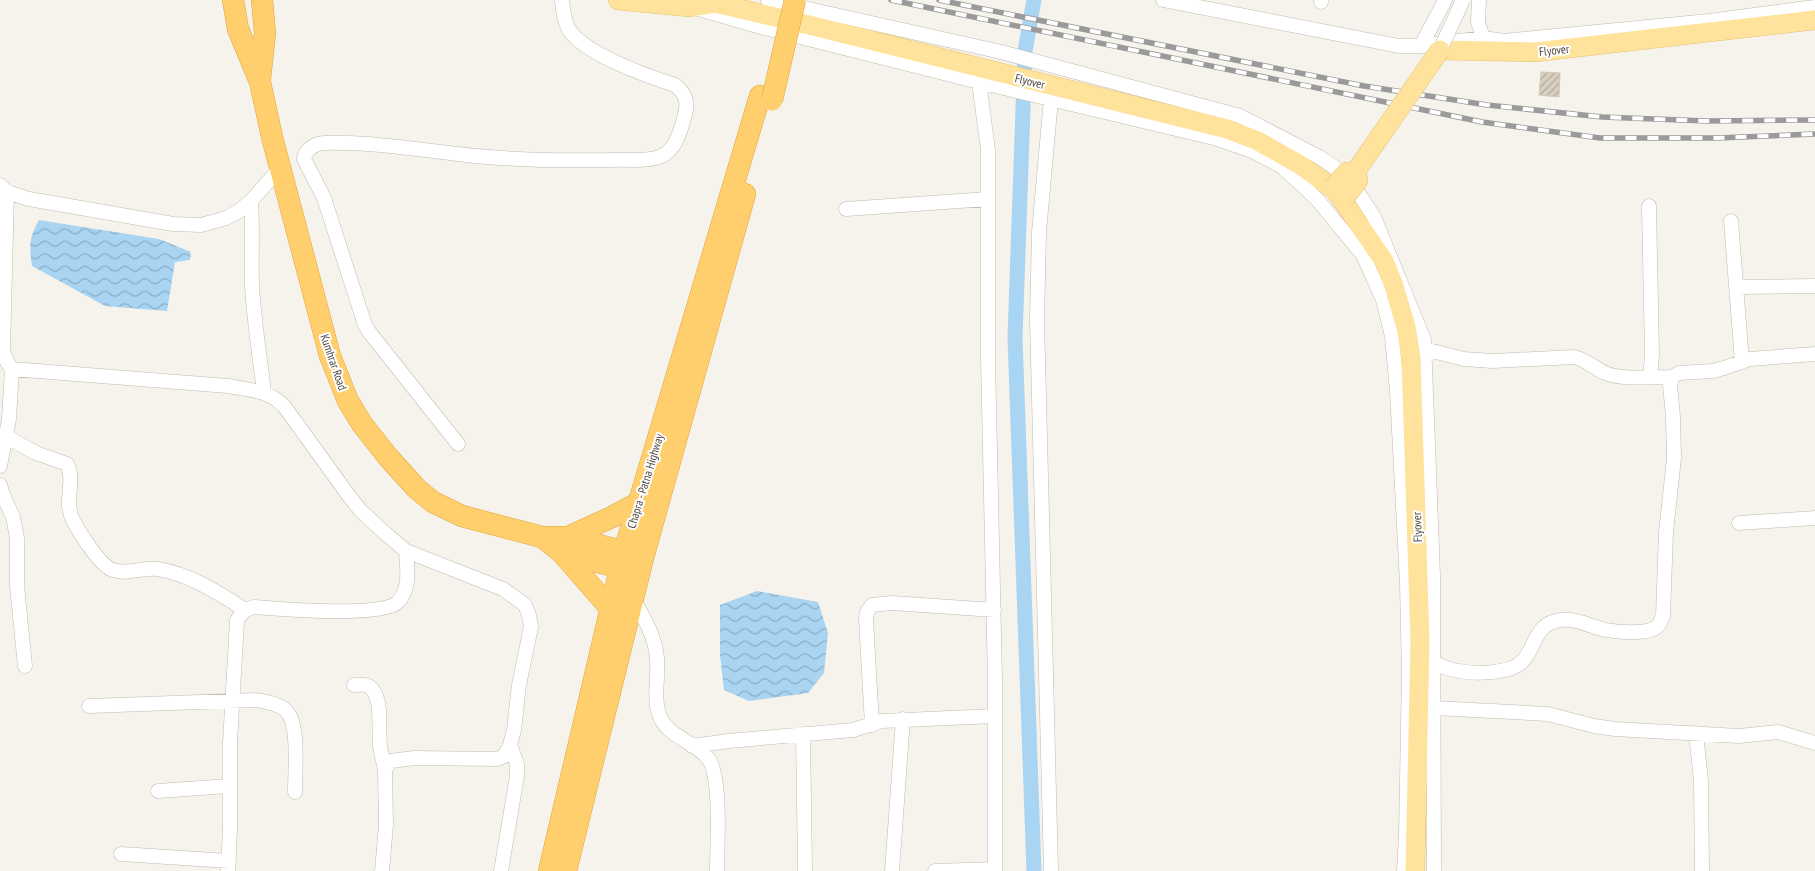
<svg xmlns="http://www.w3.org/2000/svg" width="1815" height="871" viewBox="0 0 1815 871" font-family="'PT Sans Narrow',sans-serif">
  <defs>
    <pattern id="water-waves" width="16" height="10" patternUnits="userSpaceOnUse" patternTransform="scale(1.25)"><rect width="16" height="10" fill="#a9d4f2"/><path d="M0 5q4-4 8 0t8 0" fill="none" stroke="#8caec5"/></pattern>
    <pattern id="building-hatch" width="6" height="6" patternUnits="userSpaceOnUse" patternTransform="scale(1.25)"><rect width="6" height="6" fill="#d8cfc1"/><path d="M-1 1l2-2M0 6l6-6M5 7l2-2" fill="none" stroke="#b1aa9e"/></pattern>
  </defs>
  <rect width="100%" height="100%" fill="#f6f3ec"/>
  <path fill="url(#water-waves)" d="M39 220 159 239 191 252 190 260 175 262 167 311 105 306 32 266C29 245 29 238 39 220Z
    M757 591 818 602 828 633 824 673 808 693 749 701 724 690 720 655V605Z"/>
  <g fill="none" stroke-linecap="round" stroke-linejoin="round">
    <path stroke="#a9d4f2" stroke-width="15" d="M1034 0 1025 51 1015 338 1034 871"/>
  </g>
  <path fill="url(#building-hatch)" stroke="#d3c7b4" d="M1541 72 1560 73 1559 97 1539 95Z"/>
  <g fill="none" stroke-linecap="round" stroke-linejoin="round">
    <defs>
      <path id="minor" d="M768 0 997 51 1240 116 1319 157 1333 166 1359 194 1374 217 1424 340 1433 576 1434 871
        M1163 0 1399 46H1421L1483 38 1504 41 1709 21 1815 7
        M1321 0V2
        M1479 0 1478 22 1483 38
        M695 8 761 27 979 82 1214 138 1252 151 1281 166 1316 198 1363 255 1383 300 1392 336 1397 391 1407 583 1409 672 1406 836 1404 871
        M1421 46 1445 0
        M979 82 988 150V358L995 681V871
        M1051 99 1039 232 1037 319 1051 871
        M0 185 7 192 29 199 173 224 201 225 226 218 239 211 251 201 281 167
        M7 192 3 350 7 362 12 369 228 386C250 390 268 390 284 406L349 496 361 511 386 534 406 551 503 589 525 605 529 615 531 627 519 685 514 730 510 745 504 756 497 759 414 758 391 761 385 769 386 825 382 871
        M251 201C253 229 251 257 252 285 254 322 260 357 264 393
        M1649 206 1652 355 1650 377
        M846 209 988 199
        M1731 221 1742 362
        M1736 287 1815 286
        M1424 349 1464 359 1492 361 1574 357C1587 360 1594 368 1605 373 1621 380 1654 377 1672 377
        M7 437 36 453 67 464C76 482 63 501 73 520 79 532 100 566 113 570 127 575 144 567 158 569 189 574 220 593 245 610
        M458 444 370 333 365 325 324 198 304 159C305 151 310 147 318 144 327 142 339 143 348 143 385 144 421 150 458 154 507 160 559 161 609 160 623 159 649 162 662 156 675 149 679 135 683 122 688 106 689 96 675 85 647 76 585 54 569 30 564 21 563 10 562 0
        M0 466 9 419 12 369
        M0 485 3 495 13 517 17 538V586L25 666
        M1739 523 1815 518
        M633 599C644 618 655 636 657 658 659 678 652 700 661 719 671 738 695 742 708 758 722 776 717 846 717 871
        M1434 663C1442 666 1450 670 1459 671 1475 674 1509 674 1522 662 1537 646 1534 623 1561 620 1577 618 1591 627 1606 630 1617 632 1649 635 1658 626 1660 624 1661 619 1663 616L1666 532 1674 458 1673 417 1670 385 1672 377 1679 373 1713 371 1724 368 1750 359 1815 354
        M354 685C361 685 367 683 372 689 383 701 378 730 380 746 381 754 383 761 385 769
        M89 706 256 700C266 702 282 704 288 713 299 727 295 773 295 792
        M1434 708 1548 714 1594 726 1615 729 1739 736 1778 732 1815 743
        M872 725 866 619 867 612 872 605 892 603 994 610
        M1696 733 1701 781 1702 871
        M803 734 805 869
        M692 746 729 741 853 730 882 721 995 716
        M158 791 229 786
        M121 854 229 861
        M228 871 230 830V743L237 620 245 610 254 607C278 609 384 618 398 602 411 588 407 568 406 551
        M501 871 517 776V764L510 745
        M892 871 903 719
        M935 871 995 869"/>
      <path id="major" d="M618 0 690 7 715 3
        M708 0 715 3 809 25 1227 129 1258 141 1302 166 1336 191 1384 261 1393 283 1406 327 1411 358 1420 642 1415 871
        M1440 50 1535 52 1815 20"/>
      <path id="highway" d="M233 0 238 29 260 82 272 137 330 356 348 401 362 424 388 457 417 489 433 502 462 516 542 537H568L636 555
        M260 79 265 33 262 0
        M542 537 562 553 634 571
        M568 537 612 517 638 503
        M562 553 610 608
        M549 871 624 552 760 96
        M566 871 643 558 745 194"/>
    </defs>
    <use href="#minor" stroke="#c2bbae" stroke-width="15"/>
    <use href="#major" stroke="#e6c16a" stroke-width="20"/>
    <use href="#highway" stroke="#e0a43c" stroke-width="22"/>
    <use href="#minor" stroke="#fff" stroke-width="14"/>
    <use href="#major" stroke="#ffe39c" stroke-width="19"/>
    <use href="#highway" stroke="#ffcf6e" stroke-width="21"/>
    <defs>
      <path id="rail" d="M891 0 1482 122 1600 138H1717L1815 134
        M939 0 1364 86 1487 105 1602 117 1707 121 1815 120"/>
    </defs>
    <use href="#rail" stroke="#9a9a9a" stroke-width="5.5"/>
    <use href="#rail" stroke="#fff" stroke-width="4" stroke-dasharray="11" stroke-linecap="butt"/>
    <defs>
      <path id="minor-bridge" d="M1440 50 1463 0"/>
      <path id="major-bridge" d="M1332 188 1347 172 1356 171
        M1343 200 1358 181 1356 171 1440 50"/>
      <path id="highway-bridge" d="M772 100 795 0"/>
    </defs>
    <use href="#minor-bridge" stroke="#c2bbae" stroke-width="15" stroke-linecap="butt"/>
    <use href="#major-bridge" stroke="#e6c16a" stroke-width="20" stroke-linecap="butt"/>
    <use href="#highway-bridge" stroke="#e0a43c" stroke-width="22" stroke-linecap="butt"/>
    <use href="#minor-bridge" stroke="#fff" stroke-width="14"/>
    <use href="#major-bridge" stroke="#ffe39c" stroke-width="19"/>
    <use href="#highway-bridge" stroke="#ffcf6e" stroke-width="21"/>
  </g>
  <g text-anchor="middle" dominant-baseline="central" stroke-width="4" stroke-linejoin="round" paint-order="stroke">
    <g font-size="12" fill="#4b4439" stroke="#fff">
      <text transform="translate(1554 50) rotate(-6)">Flyover</text>
      <text transform="translate(1030 81) rotate(14)">Flyover</text>
      <text transform="translate(334 362) rotate(71)">Kumhrar Road</text>
      <text transform="translate(645 481) rotate(-73)">Chapra - Patna Highway</text>
      <text transform="translate(1417 527) rotate(-92)">Flyover</text>
    </g>
  </g>
</svg>
